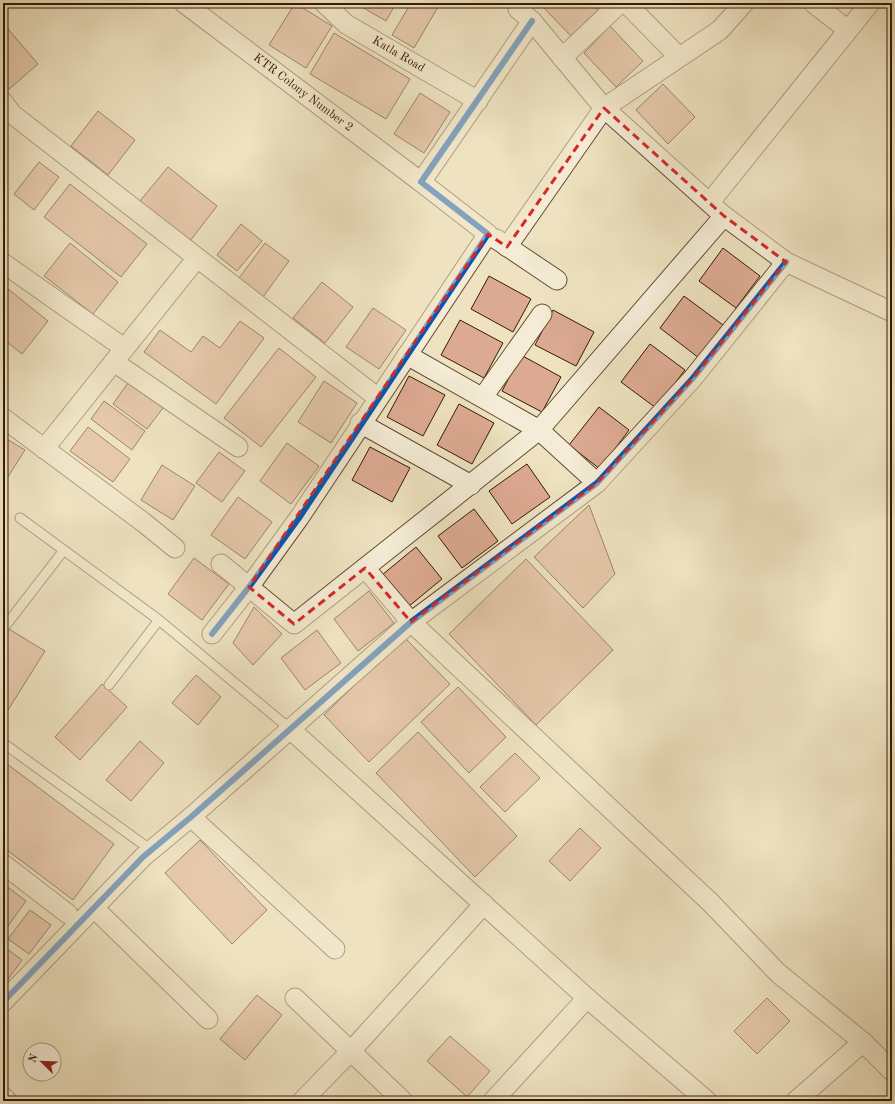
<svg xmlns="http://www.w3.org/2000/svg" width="895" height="1104" viewBox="0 0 895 1104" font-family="'Old Standard TT',serif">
  <rect width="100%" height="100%" fill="#eee2c0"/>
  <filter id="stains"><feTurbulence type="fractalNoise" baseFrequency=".005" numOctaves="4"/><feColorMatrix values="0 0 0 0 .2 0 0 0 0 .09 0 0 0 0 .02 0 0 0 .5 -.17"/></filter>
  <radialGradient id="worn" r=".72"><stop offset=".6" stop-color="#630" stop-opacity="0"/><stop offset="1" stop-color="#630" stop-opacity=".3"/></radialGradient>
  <path fill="#dcaa92" stroke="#341a03" d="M295 3 332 26 306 68 269 45Z
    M355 3H396L386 21Z
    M411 3H432L438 7 414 48 392 35Z
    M539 3H591L598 10 571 36Z
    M3 23 38 64 7 91 3 86Z
    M610 26 643 61 616 87 584 53Z
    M334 33 410 79 386 119 310 74Z
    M663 84 695 117 668 144 636 110Z
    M420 93 450 112 424 153 394 134Z
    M98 111 135 140 108 175 71 146Z
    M39 162 59 177 34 210 14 194Z
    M168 167 217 206 190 241 140 201Z
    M70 184 147 244 121 277 44 217Z
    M241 224 262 241 237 271 217 255Z
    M70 243 118 282 93 314 44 276Z
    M265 243 289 261 263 297 239 278Z
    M723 248 760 276 736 308 699 281Z
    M489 276 531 299 513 332 471 309Z
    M322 282 353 307 325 343 293 318Z
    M3 285 48 321 22 354 3 339Z
    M684 296 723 325 699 358 660 328Z
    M373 308 406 330 379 369 346 347Z
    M553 310 594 332 576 366 535 345Z
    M460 320 503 343 484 378 441 355Z
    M240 321 264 338 216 404 144 352 160 330 191 352 203 336 220 348Z
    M650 344 685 370 656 408 621 382Z
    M279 348 316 377 261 447 224 418Z
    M521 355 561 377 542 412 502 391Z
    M409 376 445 395 423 436 387 417Z
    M324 381 357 403 331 443 298 422Z
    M128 383 163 408 147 429 113 404Z
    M104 401 145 431 132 450 91 419Z
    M459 404 494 423 472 464 437 445Z
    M599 407 629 430 600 469 569 445Z
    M88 427 130 459 113 482 70 451Z
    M5 438 25 450 4 483 3 441Z
    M287 443 319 466 291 504 260 481Z
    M370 447 410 468 392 502 352 480Z
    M219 452 245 471 222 502 196 483Z
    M527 464 550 497 512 524 489 491Z
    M162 465 195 486 173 520 141 500Z
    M3 492 8 495 3 503Z
    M238 497 272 522 245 559 211 535Z
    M589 505 615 574 583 608 534 557Z
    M474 509 498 541 462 568 438 536Z
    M416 547 442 579 408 607 382 575Z
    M194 558 229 584 202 620 168 594Z
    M526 559 613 650 536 725 449 634Z
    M369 591 394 623 358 651 334 619Z
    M254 607 282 634 253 665 233 643Z
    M9 629 45 651 8 710 3 707V639Z
    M317 630 341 663 305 690 281 658Z
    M404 637 450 684 369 762 324 715Z
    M196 675 221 697 198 725 172 703Z
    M102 684 127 707 80 760 55 737Z
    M458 687 506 737 469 773 421 722Z
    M418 732 517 836 475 877 376 773Z
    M140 741 164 763 131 801 106 780Z
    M515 753 540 778 505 812 480 787Z
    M3 761 114 844 73 900 3 847Z
    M580 828 601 848 570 881 549 861Z
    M200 840 267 910 232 944 165 873Z
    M5 885 26 901 5 930 3 928V889Z
    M30 910 51 925 29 954 8 939Z
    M3 946 22 960 3 986Z
    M257 995 282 1015 245 1060 220 1039Z
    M767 998 790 1021 757 1054 734 1031Z
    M450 1036 490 1071 467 1097 427 1061Z"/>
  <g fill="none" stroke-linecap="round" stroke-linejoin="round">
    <defs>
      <path id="lane" d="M20 518 159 620 289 728
        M3 629 64 550
        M109 685 159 620
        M3 743 151 850"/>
      <g id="street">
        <path id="s1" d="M184 3 421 182"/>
        <path id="s2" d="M324 3 346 24 478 101"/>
        <path d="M522 3 518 9 532 21 604 108 724 216 786 262 892 312"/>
        <path d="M626 3 679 57"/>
        <path d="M813 3 848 30"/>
        <path d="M562 58 620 3"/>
        <path d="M3 102 12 114 378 398"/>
        <path d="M710 202 870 3"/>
        <path d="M496 239 557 280"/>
        <path d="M507 247 604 108 720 30 744 3"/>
        <path d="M3 263 124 348"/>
        <path d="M407 355 539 430 597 483"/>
        <path d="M114 362 238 447"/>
        <path d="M483 397 542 314"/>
        <path d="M3 418 143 522 175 548"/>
        <path d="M360 423 471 485"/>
        <path d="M44 449 197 258"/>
        <path d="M221 564 294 624 539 430 724 216"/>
        <path d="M365 568 411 622 711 903 778 973 863 1042 892 1071"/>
        <path d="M212 634 249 587 299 518 488 234 421 182 532 21"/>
        <path d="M289 728 587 998 707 1101"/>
        <path d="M191 817 335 949"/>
        <path d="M3 864 68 914"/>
        <path d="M94 908 208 1019"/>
        <path d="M295 998 403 1101"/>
        <path d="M3 1002 143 857 191 817 411 622 597 483 693 378 786 262"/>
        <path d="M3 1097 7 1101"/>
        <path d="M302 1101 351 1051 484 904"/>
        <path d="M493 1101 587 998"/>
        <path d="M796 1101 863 1042"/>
      </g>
    </defs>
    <use href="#lane" stroke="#624c32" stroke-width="11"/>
    <use href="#street" stroke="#624c32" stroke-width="21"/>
    <use href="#lane" stroke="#f4ecd6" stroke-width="9"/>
    <use href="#street" stroke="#f4ecd6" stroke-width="19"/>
    <defs>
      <path id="cycleway" d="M212 634 249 587 299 518 488 234 421 182 532 21
        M3 1002 143 857 191 817 411 622 597 483 693 378 786 262"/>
    </defs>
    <use href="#cycleway" stroke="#f4ecd6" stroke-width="8"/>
    <use href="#cycleway" stroke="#0057b8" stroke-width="6"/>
  </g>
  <path d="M0 0H895V1104H0ZM604 108 724 216 786 262 693 378 597 483 411 622 365 568 294 624 249 587 488 234 507 247Z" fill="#eee2c0" fill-opacity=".55" fill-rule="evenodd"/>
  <path fill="none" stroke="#d62828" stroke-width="3" stroke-dasharray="8 5" stroke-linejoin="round" d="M604 108 724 216 786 262 693 378 597 483 411 622 365 568 294 624 249 587 488 234 507 247Z"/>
  <g text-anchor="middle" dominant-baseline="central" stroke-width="3" stroke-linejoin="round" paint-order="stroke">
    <g font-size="12" fill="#341a03" stroke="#f4ecd6">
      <text stroke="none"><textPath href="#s2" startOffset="91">Katla Road</textPath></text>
      <text stroke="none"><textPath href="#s1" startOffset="149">KTR Colony Number 2</textPath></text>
    </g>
  </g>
  <rect width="895" height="1104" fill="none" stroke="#eee2c0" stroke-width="16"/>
  <rect x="4" y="4" width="887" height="1096" fill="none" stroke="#341a03" stroke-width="2"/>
  <rect x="8" y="8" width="879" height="1088" fill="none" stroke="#341a03"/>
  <g transform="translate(42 1062) rotate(293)"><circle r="19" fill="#f4ecd6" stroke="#a79882"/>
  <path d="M0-3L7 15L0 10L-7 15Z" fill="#8f2418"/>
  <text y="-6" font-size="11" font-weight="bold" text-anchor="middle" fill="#341a03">N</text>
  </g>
  <rect width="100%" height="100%" filter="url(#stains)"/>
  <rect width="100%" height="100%" fill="url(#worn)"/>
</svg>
